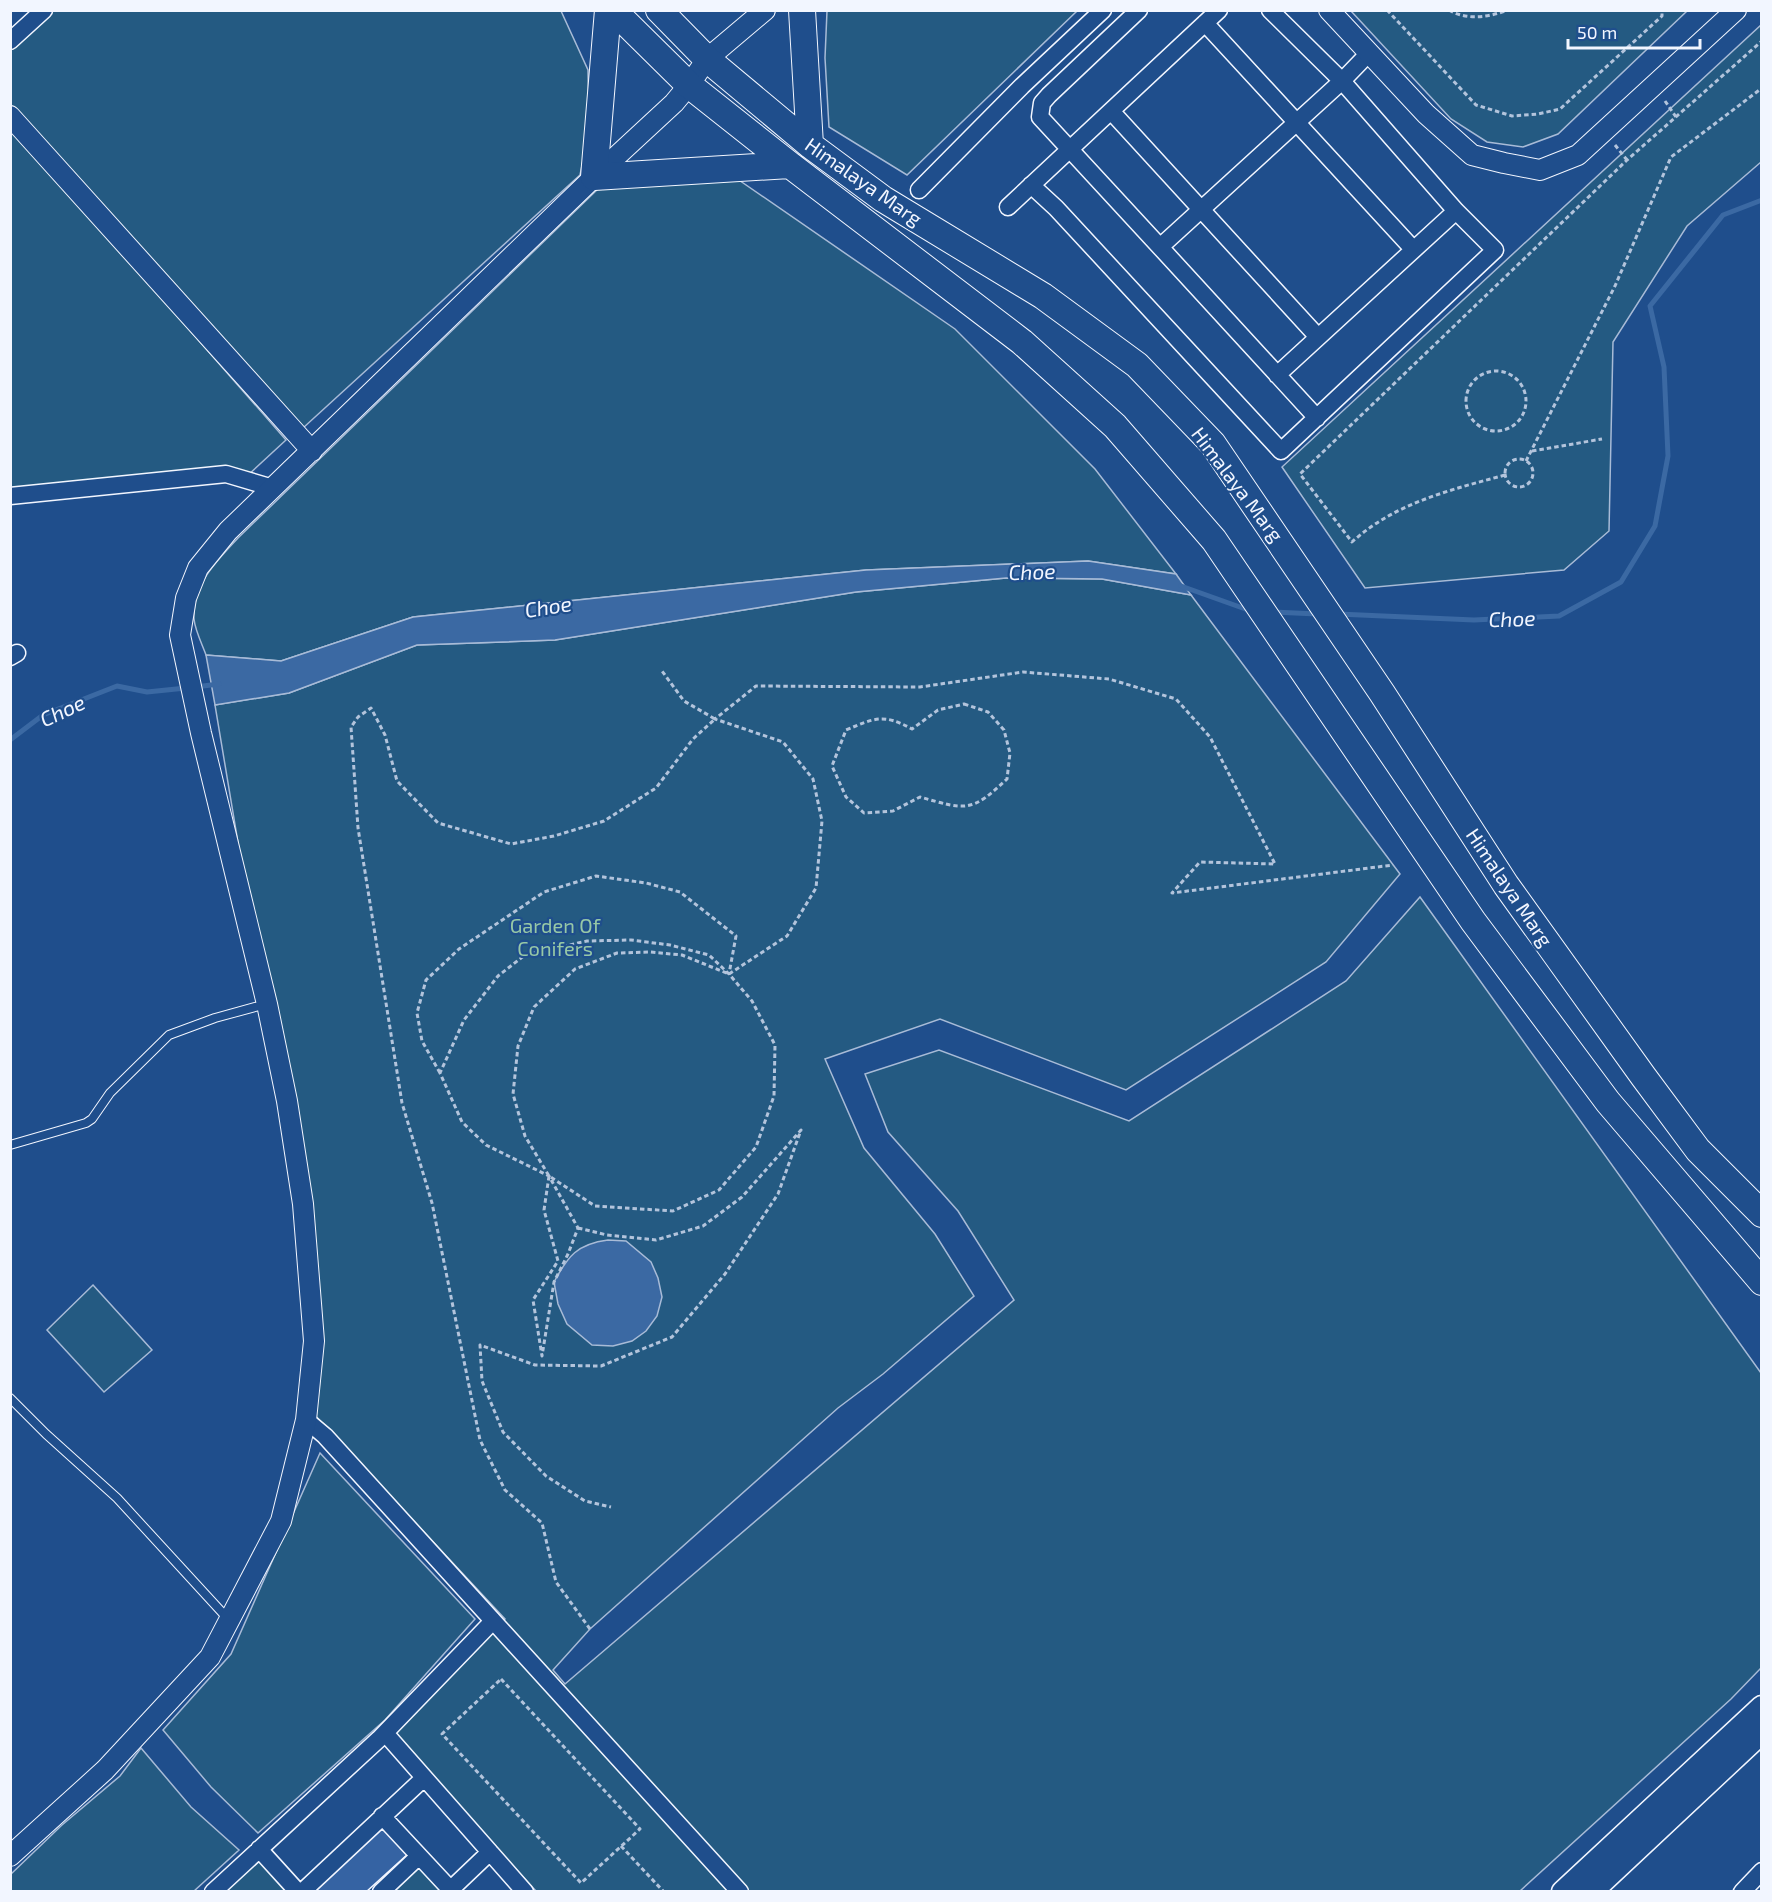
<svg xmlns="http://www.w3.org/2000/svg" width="1772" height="1902" viewBox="0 0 1772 1902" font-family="'Exo 2',sans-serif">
  <rect width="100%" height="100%" fill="#1f4e8c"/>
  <path fill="#245a82" stroke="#a8bbd7" stroke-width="1.5" d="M45 11H561L588 70 589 132 580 175 303 428 11 112V42Z
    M827 11V10L1077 11 907 175 829 127 825 58Z
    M1351 11H1687L1558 134 1523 147 1487 142 1451 119Z
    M1761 25V162L1687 226 1613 342 1609 531 1564 570 1365 588 1282 467Z
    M10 125 286 440 247 476 11 496Z
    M720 167 955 329 1095 469 1176 574 1088 561 866 570 413 617 281 661 206 655C202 644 195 630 194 619 192 584 217 561 238 538L602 185Z
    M1006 578 1102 579 1191 595 1400 874 1326 962 1126 1090 940 1019 825 1059 864 1148 935 1234 974 1296 883 1374 838 1408 590 1629 553 1670 565 1684 1014 1300 958 1211 888 1132 865 1074 939 1050 1129 1121 1346 981 1420 897 1761 1373V1668L1731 1699 1520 1891H536L386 1730 505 1619 311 1411 320 1307 265 1004 215 705 289 693 417 645 555 640 856 592Z
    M93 1285 152 1350 104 1392 47 1330Z
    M320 1453 475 1619 385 1720 258 1833 211 1787 163 1730 231 1654Z
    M141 1748 191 1807 239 1850 194 1891H11V1874L62 1825 120 1776Z
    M259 1849 298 1892H213Z
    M418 1865 442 1889 440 1892H389Z"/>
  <path fill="#3b69a3" stroke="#a8bbd7" stroke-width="1.5" d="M1088 561 1176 574 1191 595 1102 579 1006 578 856 592 555 640 417 645 289 693 215 705 206 655 281 661 413 617 866 570Z
    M608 1240 626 1241 651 1262 658 1278 662 1297 657 1316 646 1331 632 1341 613 1346 592 1345 567 1324 558 1304 554 1282C568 1256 577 1244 608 1240Z"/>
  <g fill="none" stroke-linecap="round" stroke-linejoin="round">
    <path stroke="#3b69a3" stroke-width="5" d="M1181 586 1251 611
      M1273 612 1317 614
      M1338 614 1474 620 1559 616 1621 582 1655 526 1668 456 1664 367 1650 306 1723 215 1762 200
      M195 687 219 684
      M10 740 43 715 117 686 147 692 186 688"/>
  </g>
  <path fill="#3563a3" stroke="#f2f6ff" stroke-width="1.5" d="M384 1826 409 1853 366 1892H310Z"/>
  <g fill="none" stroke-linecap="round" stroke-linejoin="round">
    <defs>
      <path id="service" d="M10 1145 86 1123 92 1119 110 1093 169 1035 215 1018 266 1004
        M10 1398 46 1434 117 1498 229 1620"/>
      <path id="minor" d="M1139 10 1049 95 1042 103 1040 117 1160 247 1342 81 1369 53
        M1205 23 1413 249
        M10 41 44 10
        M1111 111 1318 337
        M1031 185 1056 208 1281 451 1495 250 1456 211 1342 81 1270 10
        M919 190 1022 86 1103 10
        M1008 207 1219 10
        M1160 247 1317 418
        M1277 375 1456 211
        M10 496 226 474 273 488
        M10 657 17 653
        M306 1420 325 1436 740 1892
        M385 1733 525 1892
        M382 1816 450 1889
        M259 1849 298 1892
        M213 1892 379 1739 492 1622
        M302 1892 424 1778
        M381 1892 419 1856
        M448 1892 490 1852
        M1742 1892 1762 1871"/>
      <path id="tertiary" d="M1329 10 1426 114 1472 155 1504 163 1540 170 1578 155 1736 10
        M10 116 312 451
        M10 1856 105 1770 210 1657 281 1521 306 1420 314 1341 303 1204 287 1101 267 1004 201 733 180 635 186 598 198 568 228 531 594 177 674 103 689 85 707 59 765 10"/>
      <path id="secondary" d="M1563 1892 1762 1707
        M1591 1892 1762 1732"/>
      <path id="primary" d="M608 10 594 177 790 165
        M613 10 689 85 790 165 1022 342 1115 426 1214 540 1473 921 1608 1102 1762 1282
        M659 10 707 59 810 145 883 199 1043 296 1137 365 1213 444 1382 693 1506 885 1643 1076 1698 1150 1762 1214
        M802 10 810 145"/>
    </defs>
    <use href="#service" stroke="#f2f6ff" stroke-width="10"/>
    <use href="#minor" stroke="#f2f6ff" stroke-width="19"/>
    <use href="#tertiary" stroke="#f2f6ff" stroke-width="22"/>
    <use href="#secondary" stroke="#f2f6ff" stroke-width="25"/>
    <use href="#primary" stroke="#f2f6ff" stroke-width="28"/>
    <path stroke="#b3c4dc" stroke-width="3" stroke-dasharray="4.5 3" stroke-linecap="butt" d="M1387 10 1476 105 1512 116 1538 114 1560 109 1662 16V10
      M1449 10C1468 21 1489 17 1508 10
      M1665 101 1676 117
      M1615 145 1627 160
      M1466 401a30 30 0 1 1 60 0a30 30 0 1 1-60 0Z
      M1532 451 1602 439
      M1505 473a14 14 0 1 1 28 0a14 14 0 1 1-28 0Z
      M1526 461 1615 286 1671 157 1762 88
      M1505 475C1450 490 1395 503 1352 542L1300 474 1627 160 1762 41
      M964 704 988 712 1004 730 1010 753 1007 779C971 813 966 810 920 797L893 811 864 813 846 797 832 766 846 730C875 718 883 713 912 729L938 710Z
      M729 974 787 936 816 888 822 821 813 779 783 742 715 719 756 686 920 687 1023 672 1109 679 1176 699 1210 737 1275 864 1200 862 1172 893 1393 865
      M440 1073 422 1041 417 1013 426 980 459 949 544 892 596 876 646 883 680 892 736 936 729 974
      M549 1176 544 1210 558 1261 533 1300 542 1356 554 1282 568 1254 578 1228 549 1176 486 1145 462 1122 440 1073 464 1020 498 976 525 955 587 941 631 940 670 945 709 955 729 974 752 1001 775 1045 774 1096 756 1147 719 1190 673 1211 595 1206 549 1176 525 1136 513 1094 518 1046 534 1007 575 969 617 953 650 952 682 955 729 974
      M578 1228 607 1235 656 1240 703 1226 742 1197 801 1130 778 1194 725 1274 672 1337 601 1366 535 1365 480 1345 482 1381 503 1432 546 1476 585 1501 611 1507
      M590 1629 556 1582 542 1523 505 1490 480 1440 432 1203 402 1103 358 828 351 727 358 717 371 708 385 735 397 781 438 823 511 844 554 836 604 821 656 788 693 739 715 719 684 701 662 671
      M501 1679 640 1829 581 1883 442 1734Z
      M621 1846 664 1892"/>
    <use href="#service" stroke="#1f4e8c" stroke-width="8"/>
    <use href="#minor" stroke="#1f4e8c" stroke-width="16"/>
    <use href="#tertiary" stroke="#1f4e8c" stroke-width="20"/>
    <use href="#secondary" stroke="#1f4e8c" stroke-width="22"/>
    <use href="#primary" stroke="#1f4e8c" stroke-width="26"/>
  </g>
  <g text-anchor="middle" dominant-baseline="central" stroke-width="4.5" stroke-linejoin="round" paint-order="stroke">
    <g font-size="20" fill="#f2f6ff" stroke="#1f4e8c">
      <text transform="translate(864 181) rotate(35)">Himalaya Marg</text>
      <text transform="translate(1238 484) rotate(53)">Himalaya Marg</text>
      <text transform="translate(1510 887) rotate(56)">Himalaya Marg</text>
    </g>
    <g font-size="20" fill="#97c8a6" stroke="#1f4e8c">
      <text x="555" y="925">Garden Of<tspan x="555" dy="23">Conifers</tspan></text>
    </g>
    <g font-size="21" font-style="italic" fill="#f2f6ff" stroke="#1f4e8c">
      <text transform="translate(1032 571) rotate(-2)">Choe</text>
      <text transform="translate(548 606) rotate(-9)">Choe</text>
      <text transform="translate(1512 618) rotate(-2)">Choe</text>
      <text transform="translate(62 710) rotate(-25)">Choe</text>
    </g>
  </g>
  <rect width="1772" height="1902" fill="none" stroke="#f2f6ff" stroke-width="24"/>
  <path d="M1568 39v9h132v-9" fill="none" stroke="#f2f6ff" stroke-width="3"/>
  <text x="1577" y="39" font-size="18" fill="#f2f6ff" stroke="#1f4e8c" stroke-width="4.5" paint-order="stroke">50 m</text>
</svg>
